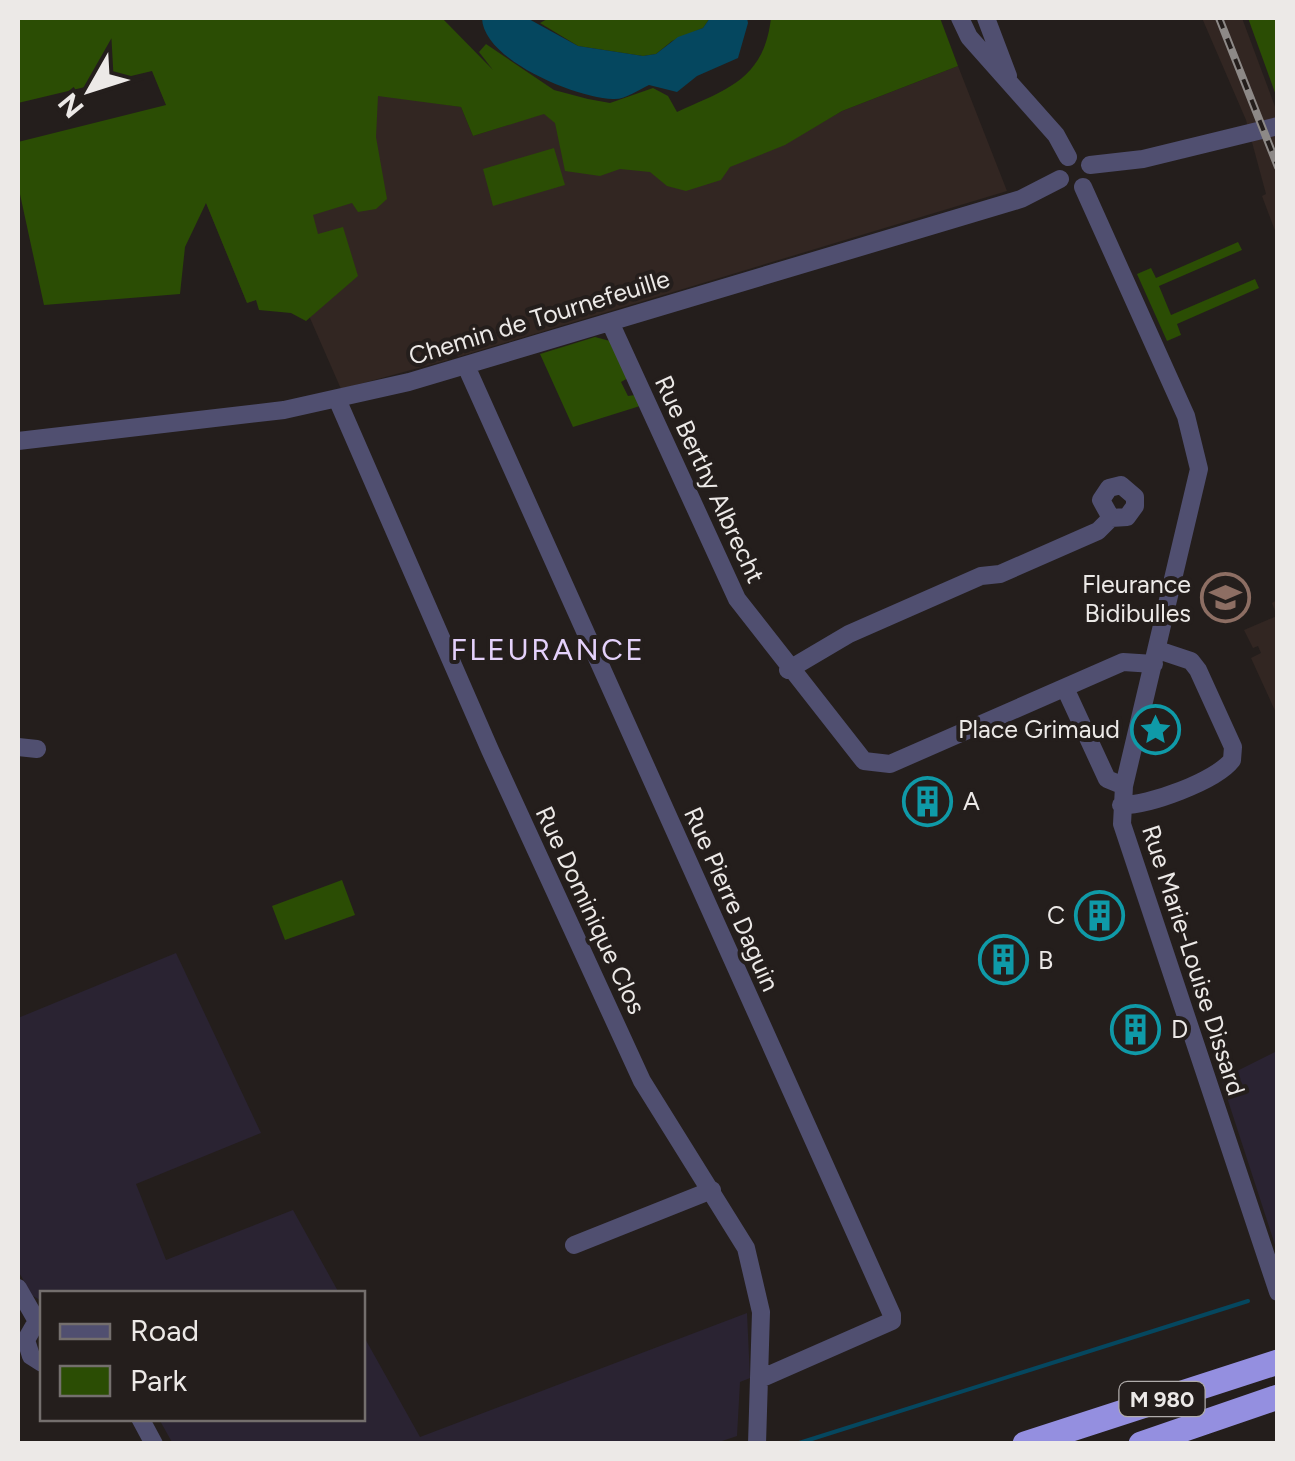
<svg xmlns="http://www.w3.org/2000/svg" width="1295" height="1461" viewBox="0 0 1295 1461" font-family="Figtree,sans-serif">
  <rect width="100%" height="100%" fill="#241e1c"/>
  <path fill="#2a2332" d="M176 953 261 1133 136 1184 166 1260 293 1210 339 1293 42 1294V1301L33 1296 18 1271V1018Z
    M1277 1051V1251L1221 1079Z
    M747 1313 750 1378 740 1382 737 1436 716 1443 173 1444 159 1419 362 1418 363 1335 420 1437Z"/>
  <path fill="#322622" d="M1202 18H1242L1277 112V236L1262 196 1266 194 1246 120Z
    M147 58 461 107 473 136 561 108 673 115 745 156 800 135 842 111 958 66 1007 191 458 357 450 341 441 346 448 360 341 389 296 286 247 303Z
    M1277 600 1278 715H1277L1251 658 1261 653 1258 646 1253 648 1244 630 1277 616 1272 603Z"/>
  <path fill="#2b4d04" d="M18 18H442L493 70 479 52 486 44 554 90 588 99 610 103 653 88 668 96 677 112C728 89 764 79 771 18H940L958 66 842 111 785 145 730 167 721 180 686 191 667 186 650 172 620 169 600 176 565 171 555 123 544 114 473 136 461 107 378 96 376 137 387 199 376 209 358 212 352 203 313 215 318 234 343 227 358 276 306 321 291 313 259 310 256 300 247 303 206 203 185 247 180 294 44 305 18 185V142L166 105 152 71 18 103Z
    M549 18H710L703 28 672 41 656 54 643 56 578 46 540 23Z
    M1248 18H1277V98Z
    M554 148 565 185 493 206 483 169Z
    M1238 242 1242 250 1159 286 1171 315 1255 279 1259 288 1177 324 1181 335 1167 341 1137 274 1151 268 1156 278Z
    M595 337 610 341 628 378 621 382 628 396 635 395 640 406 573 427 540 354Z
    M342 880 355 915 285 940 272 906Z"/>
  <path fill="#05475f" d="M482 18H527L578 46 643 56 656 54 678 37 703 28 710 18H747L748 23 738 58 697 76 677 92 649 85C638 90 625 100 613 99 576 98 483 60 482 18Z"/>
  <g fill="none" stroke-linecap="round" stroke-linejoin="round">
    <path stroke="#05475f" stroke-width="4" d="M796 1444 1248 1301"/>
    <path stroke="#504f70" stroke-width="18" d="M960 18 969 37 1056 135 1068 157
      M986 18 1008 76
      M1090 165 1143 159 1278 126
      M1083 187 1186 416 1199 469 1124 786 1122 824 1278 1292
      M610 322 737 599 864 761 890 764 1123 662 1154 664
      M466 366 892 1315V1321L760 1379
      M337 399 490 750 642 1081 746 1248 761 1312 757 1444
      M18 441 284 410 409 382 1021 199 1060 179
      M788 670 849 634 981 576 1000 574 1098 531 1111 518 1127 517 1135 506V497L1121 485 1109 488 1101 500 1111 518
      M1065 688 1107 779 1124 786
      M18 747 37 749
      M1121 805C1148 806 1216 781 1232 760L1233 747 1198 670 1191 661 1158 650
      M574 1245 712 1190
      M18 1288 38 1323
      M42 1322 34 1326 26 1340 31 1356 42 1363
      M140 1418 154 1444"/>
    <path stroke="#948fe0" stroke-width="25" d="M1025 1444 1278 1362
      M1141 1444 1278 1397"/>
    <defs>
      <path id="rail" d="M1219 18 1278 167"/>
    </defs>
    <use href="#rail" stroke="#8d8987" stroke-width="8"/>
    <use href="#rail" stroke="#241e1c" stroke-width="4" stroke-dasharray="11" stroke-linecap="butt"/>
  </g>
  <defs>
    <symbol id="school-ring" viewBox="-11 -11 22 22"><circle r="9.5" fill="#241e1c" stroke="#8d6e63" stroke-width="1.5"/><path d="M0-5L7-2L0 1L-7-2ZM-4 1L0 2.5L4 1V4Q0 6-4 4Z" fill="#8d6e63"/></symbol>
    <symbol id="sight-ring" viewBox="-11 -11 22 22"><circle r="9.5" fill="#241e1c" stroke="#0f9aa8" stroke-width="1.5"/><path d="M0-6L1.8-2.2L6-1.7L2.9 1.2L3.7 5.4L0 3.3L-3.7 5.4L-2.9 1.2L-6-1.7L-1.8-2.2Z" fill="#0f9aa8"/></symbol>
    <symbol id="building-ring" viewBox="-11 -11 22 22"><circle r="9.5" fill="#241e1c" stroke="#0f9aa8" stroke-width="1.5"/><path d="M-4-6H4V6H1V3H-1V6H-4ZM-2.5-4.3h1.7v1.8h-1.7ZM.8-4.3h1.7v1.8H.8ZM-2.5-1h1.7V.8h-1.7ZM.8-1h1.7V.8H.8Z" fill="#0f9aa8"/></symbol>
  </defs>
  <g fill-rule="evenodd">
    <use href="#school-ring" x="1198" y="570" width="55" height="55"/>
    <use href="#sight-ring" x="1128" y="702" width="55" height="55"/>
    <use href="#building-ring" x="900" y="774" width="55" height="55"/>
    <use href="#building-ring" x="1072" y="888" width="55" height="55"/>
    <use href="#building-ring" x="976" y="932" width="55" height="55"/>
    <use href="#building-ring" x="1108" y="1002" width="55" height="55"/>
  </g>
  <g text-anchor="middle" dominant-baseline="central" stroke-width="8" stroke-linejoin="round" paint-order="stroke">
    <rect fill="#241e1c" stroke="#b0acaa" stroke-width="2.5" x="1119.5" y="1382" width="85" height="34" rx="8"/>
    <g font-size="22" font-weight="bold" fill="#ece9e7">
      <text x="1162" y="1399">M 980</text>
    </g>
    <g font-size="25" fill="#ece9e7" stroke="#241e1c">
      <text transform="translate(539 317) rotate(-17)">Chemin de Tournefeuille</text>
      <text transform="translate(710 479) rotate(65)">Rue Berthy Albrecht</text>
      <text transform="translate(732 899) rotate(66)">Rue Pierre Daguin</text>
      <text transform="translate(591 910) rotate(65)">Rue Dominique Clos</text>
      <text transform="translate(1194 960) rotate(72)">Rue Marie-Louise Dissard</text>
    </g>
    <g font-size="25" fill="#ece9e7" stroke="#241e1c" text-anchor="end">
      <text x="1191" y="584">Fleurance<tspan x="1191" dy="29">Bidibulles</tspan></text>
      <text x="1120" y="729">Place Grimaud</text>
      <text x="963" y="801" text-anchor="start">A</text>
      <text x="1065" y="915">C</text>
      <text x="1038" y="960" text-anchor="start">B</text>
      <text x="1171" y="1029" text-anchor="start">D</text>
    </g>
    <g font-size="30" letter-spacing="2.5" fill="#e4d1fb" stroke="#241e1c">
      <text x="548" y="649">FLEURANCE</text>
    </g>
  </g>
  <rect width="1295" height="1461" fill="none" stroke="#ece9e7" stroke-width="40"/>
  <rect x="40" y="1291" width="325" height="130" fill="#241e1c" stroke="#746f6d" stroke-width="2.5"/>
  <rect x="60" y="1324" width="50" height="15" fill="#504f70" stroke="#746f6d" stroke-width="2.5"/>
  <text x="130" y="1341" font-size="30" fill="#ece9e7">Road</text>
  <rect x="60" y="1366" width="50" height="30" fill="#2b4d04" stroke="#746f6d" stroke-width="2.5"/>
  <text x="130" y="1391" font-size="30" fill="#ece9e7">Park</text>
  <g transform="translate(90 90) rotate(231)" stroke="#241e1c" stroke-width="8" paint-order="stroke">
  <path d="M0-8L18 38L0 25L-18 38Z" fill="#ece9e7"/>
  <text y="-15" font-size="28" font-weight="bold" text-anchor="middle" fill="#ece9e7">N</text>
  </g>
</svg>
